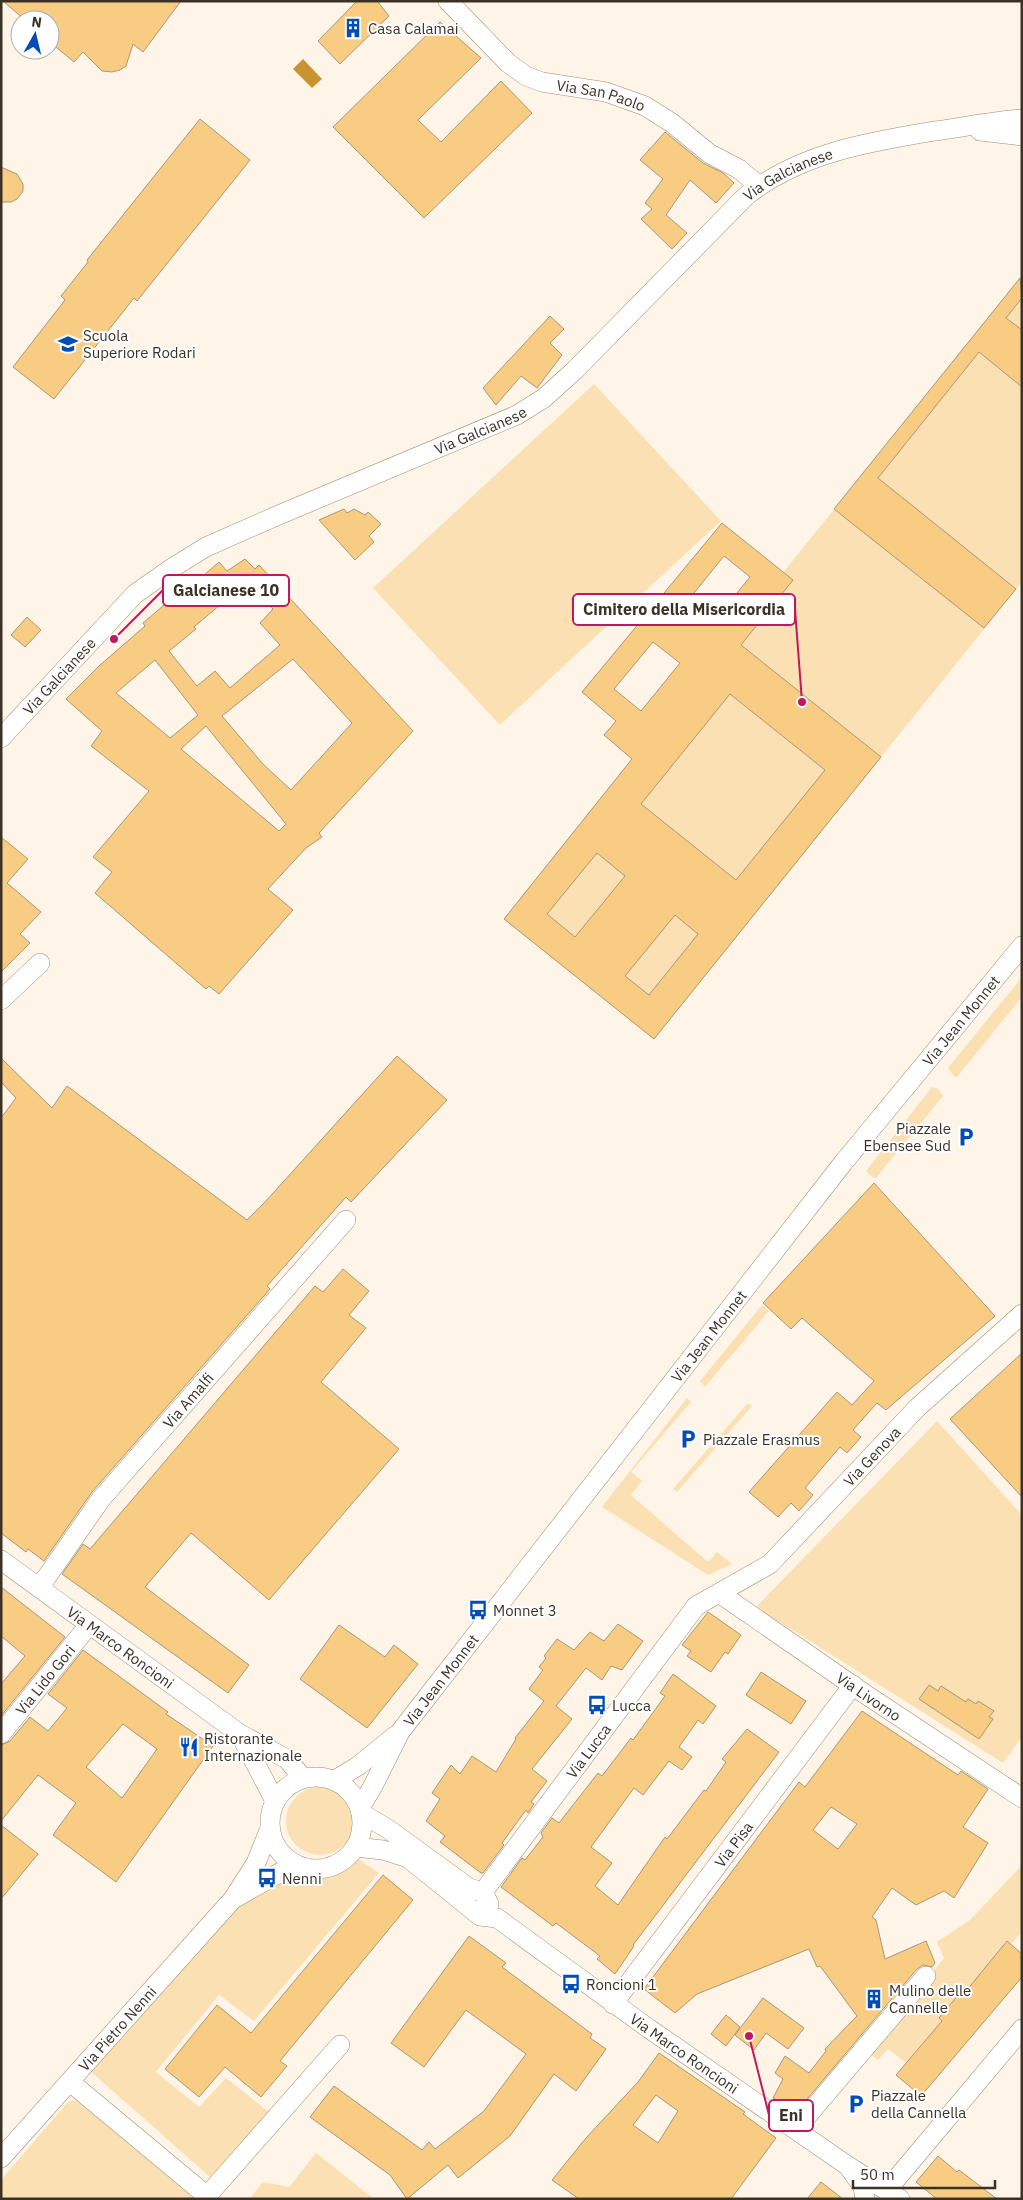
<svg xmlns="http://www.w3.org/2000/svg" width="1023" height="2200" viewBox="0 0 1023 2200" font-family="'IBM Plex Sans',sans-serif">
  <rect width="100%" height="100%" fill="#fef5e8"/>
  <path fill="#fbe0b4" d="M1022 276V582L654 1039 504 919Z
    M594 384 721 521 500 725 373 588Z
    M1022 977V997L957 1077H955L948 1068Z
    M932 1087 938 1089 943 1096 876 1178 872 1177 866 1171Z
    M762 1305 769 1311 705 1387 700 1381Z
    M687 1398 691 1402 631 1472 642 1481 631 1495 708 1562 717 1552 732 1564 708 1575 602 1507Z
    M748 1403 752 1406 677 1492 673 1489Z
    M937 1421 1022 1515V1737L1003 1763 756 1607Z
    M286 1821a34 34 0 1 1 68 0a34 34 0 1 1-68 0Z
    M357 1858 379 1873 254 2021 219 1995 156 2072 199 2107 226 2078 269 2112 210 2177 89 2070 237 1906 292 1872 330 1873Z
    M1022 1865V1932L1011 1944 1007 1942 962 1996 959 1994 939 2018 942 2021 906 2063 888 2049 878 2060 868 2052 944 1958 937 1942 970 1920Z
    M73 2100 77 2101 197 2199H1V2180L67 2103Z
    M316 2153 374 2199H249L263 2182 289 2187Z"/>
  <path fill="#c9942f" d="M303 59 322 79 312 88 293 69Z"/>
  <path fill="#f8cc83" stroke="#aa9677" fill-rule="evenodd" d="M3 1H181L143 52 133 44 126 66 120 70 112 72 102 71 83 52 74 62 50 42V20H25Z
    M357 1H377L389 16 340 64 318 41Z
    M440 22 481 58 418 120 441 142 501 81 532 113 424 218 333 127Z
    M200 119 250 160 137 301 134 298 54 399 13 367 65 300 61 296 88 262 87 260Z
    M665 132 703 163 723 173 734 183 716 203 690 180 666 215 687 233 672 249 641 219 652 209 645 203 663 179 640 160Z
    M1 167 17 174 23 184V191L17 199 11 202H1Z
    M1020 278 1022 298 1006 318 1022 330V387L979 352 878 478 1016 589 984 628 834 509Z
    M550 316 564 329 550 343 562 355 537 388 521 376 496 405 483 388Z
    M344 509 347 513 354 509 365 515 368 512 381 524 369 536 374 542 355 560 319 520Z
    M722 523 793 580 741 645 881 757 654 1039 504 919 632 759 604 735 616 721 582 692ZM724 556 750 577 711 625 685 604ZM653 642 680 663 641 711 614 689ZM730 694 825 770 736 880 641 804ZM597 853 625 876 575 937 547 914ZM675 915 698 934 649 995 625 976Z
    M245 559 255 569 259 565 413 731 319 833 322 837 306 848 268 889 293 910 219 994 209 986 206 989 95 893 112 872 93 857 149 791 91 746 102 731 66 699 99 666 145 626 143 623 170 600 173 602 219 562 227 571ZM247 582 273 609 260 623 280 645 230 688 215 671 197 686 169 651 196 629 194 627ZM293 659 352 723 291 790 263 764 222 716ZM155 660 198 715 170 738 116 693ZM206 726 286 824 279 831 181 749Z
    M27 617 41 630 25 647 11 635Z
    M1 837 28 859 7 883 41 912 20 934 30 943 1 972Z
    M397 1056 447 1100 351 1202 346 1197 267 1286 270 1289 92 1492 44 1561 28 1549 26 1552 1 1533V1118L16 1098 1 1082V1058L52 1108 67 1086 247 1220 265 1202Z
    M874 1183 995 1316 886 1410 877 1403 853 1430 861 1437 847 1453 840 1447 805 1488 813 1495 799 1511 791 1503 778 1517 749 1492 837 1392 852 1405 874 1381 802 1318 791 1329 763 1303Z
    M343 1269 369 1291 349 1315 366 1328 321 1382 399 1449 269 1600 191 1533 145 1587 249 1665 228 1693 62 1574 83 1544 90 1549 315 1286 323 1292Z
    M1022 1353V1497L950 1419Z
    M1 1587 65 1637 1 1716V1684L25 1656 1 1636Z
    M708 1612 741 1635 728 1654 725 1652 711 1672 687 1656 691 1651 682 1645Z
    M618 1624 643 1641 622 1670 611 1666 602 1680 586 1668 556 1706 572 1719 532 1769 547 1781 531 1802 534 1804 528 1813 526 1810 502 1843 504 1845 483 1873H481L440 1842 445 1836 426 1821 440 1799 432 1793 451 1765 460 1774 472 1756 496 1772 516 1739 515 1738 544 1701 529 1689 543 1670 539 1667 546 1658 544 1656 557 1639 574 1650 590 1632 604 1641Z
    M339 1625 385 1657 394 1645 418 1664 367 1728 300 1679Z
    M83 1650 168 1712 166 1714 213 1746 116 1882 53 1835 76 1803 38 1775 1 1821V1745L10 1741 30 1717 48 1731 67 1708 48 1694ZM123 1724 157 1749 122 1798 86 1767Z
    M761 1672 806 1701 791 1724 746 1695Z
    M673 1674 716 1706 703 1724 698 1720 679 1747 692 1757 682 1770 669 1761 643 1795 634 1788 591 1847 612 1863 595 1886 618 1905 665 1837 667 1839 704 1790 706 1791 726 1762 722 1759 747 1729 779 1752 633 1945 634 1946 615 1974 597 1959 600 1956 556 1923 553 1926 501 1887 522 1858 525 1860 543 1837 541 1833 552 1818 559 1823 598 1773 602 1776 631 1738 633 1740 665 1696 660 1693Z
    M929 1685 938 1691 941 1686 966 1702 968 1699 976 1704 978 1701 994 1711 989 1717 993 1719 979 1739 919 1699Z
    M862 1711 958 1775 961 1771 988 1789 963 1827 988 1843 954 1898 944 1891 916 1905 892 1888 872 1917 876 1920 885 1959 926 1941 935 1963 932 1967 923 1965 917 1969 797 2111 773 2098 783 2079 775 2073 785 2056 809 2073 826 2051 825 2049 857 2016 820 1966 817 1967 809 1949 697 1994 675 2013 644 1989 799 1782 805 1787ZM831 1807 857 1824 838 1849 813 1830Z
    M1 1825 38 1854 1 1899Z
    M383 1875 413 1900 280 2061 287 2066 261 2097 225 2067 199 2097 165 2069 217 2005 251 2033Z
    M469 1936 506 1963 502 1967 592 2034 590 2038 606 2049 576 2091 554 2074 510 2136 458 2178 448 2165 407 2199 390 2175 310 2117 334 2086 422 2150 429 2142 435 2149 484 2111 526 2054 466 2010 424 2067 391 2043Z
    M1007 1941 1022 1954V1977L921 2096 896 2075 942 2021 939 2018 959 1994 962 1996Z
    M763 1998 804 2028 788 2049 766 2033 754 2050 735 2035Z
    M726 2015 740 2027 726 2046 711 2034Z
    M659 2053 745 2112 743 2114 776 2138 731 2199H579L552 2180 586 2138 638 2082ZM656 2095 678 2111 658 2143 633 2125Z
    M938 2156 957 2172 959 2170 997 2199H937L916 2182Z
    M821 2182 843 2199H807Z"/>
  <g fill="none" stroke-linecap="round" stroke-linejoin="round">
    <defs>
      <g id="minor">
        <path id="s1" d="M448 1 508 63 526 76 542 82 606 92 645 106 672 123 710 154 739 169 759 186"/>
        <path d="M980 131 1022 136"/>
        <path id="s2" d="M1 738 135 594 172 568 206 547 274 517 517 415 544 398 575 370 746 196C800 153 869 142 935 131 964 127 993 121 1022 119"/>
        <path d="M1 1000 40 963"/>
        <path id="s3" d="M1 1560 240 1734 287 1759 303 1778"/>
        <path id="s4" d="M39 1588 101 1499 346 1220"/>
        <path id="s5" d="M719 1593 865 1694 1022 1798"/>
        <path id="s6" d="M1 1734 89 1625"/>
        <path d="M240 1734 275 1801"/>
        <circle cx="316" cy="1823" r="46"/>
        <path d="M335 1780 358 1766 395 1736"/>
        <path id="s7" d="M360 1808 373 1786 400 1732 843 1163 1022 946"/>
        <path d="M361 1813 388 1829 469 1888 483 1892 489 1904"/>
        <path id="s8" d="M355 1847 383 1850 408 1858 480 1916 497 1918 648 2028 848 2166 900 2199"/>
        <path id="s9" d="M483 1892 696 1606 770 1564 917 1408 1022 1314"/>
        <path d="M237 1897 295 1864"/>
        <path id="s10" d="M613 2004 853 1685"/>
        <path d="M70 2082 207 2196 340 2045"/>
        <path d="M796 2129 926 1976"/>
        <path id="s11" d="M1 2158 233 1899 256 1863 270 1828"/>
        <path d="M850 2169 863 2187 865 2199"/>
        <path d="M887 2190 1022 2029"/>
      </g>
    </defs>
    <use href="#minor" stroke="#9f8c6d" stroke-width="20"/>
    <use href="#minor" stroke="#fff" stroke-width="19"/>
  </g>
  <defs>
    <symbol id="building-bare" viewBox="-9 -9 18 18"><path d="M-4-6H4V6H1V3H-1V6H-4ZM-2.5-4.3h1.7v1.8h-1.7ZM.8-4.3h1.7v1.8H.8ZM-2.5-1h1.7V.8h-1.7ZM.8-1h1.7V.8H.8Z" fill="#004db7" stroke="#fff" stroke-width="2.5" paint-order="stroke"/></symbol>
    <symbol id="school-bare" viewBox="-9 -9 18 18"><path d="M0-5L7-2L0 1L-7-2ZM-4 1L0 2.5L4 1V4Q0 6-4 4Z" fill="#004db7" stroke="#fff" stroke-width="2.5" paint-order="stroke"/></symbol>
    <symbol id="parking-bare" viewBox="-9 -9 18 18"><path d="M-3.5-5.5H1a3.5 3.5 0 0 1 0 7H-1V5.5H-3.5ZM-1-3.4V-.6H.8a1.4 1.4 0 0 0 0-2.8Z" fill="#004db7" stroke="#fff" stroke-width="2.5" paint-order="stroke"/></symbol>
    <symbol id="bus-bare" viewBox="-9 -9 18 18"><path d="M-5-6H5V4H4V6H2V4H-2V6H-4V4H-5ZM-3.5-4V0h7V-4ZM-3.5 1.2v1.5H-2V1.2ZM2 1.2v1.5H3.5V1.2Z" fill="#004db7" stroke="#fff" stroke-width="2.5" paint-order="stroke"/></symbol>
    <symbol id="restaurant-bare" viewBox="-9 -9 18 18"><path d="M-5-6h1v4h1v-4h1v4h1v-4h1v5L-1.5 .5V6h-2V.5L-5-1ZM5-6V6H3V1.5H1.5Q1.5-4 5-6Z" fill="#004db7" stroke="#fff" stroke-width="2.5" paint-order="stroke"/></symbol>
  </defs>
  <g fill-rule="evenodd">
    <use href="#building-bare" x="339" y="14" width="28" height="28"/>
    <use href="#school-bare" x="54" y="330" width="28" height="28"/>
    <use href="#parking-bare" x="952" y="1123" width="28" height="28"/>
    <use href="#parking-bare" x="674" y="1425" width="28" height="28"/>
    <use href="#bus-bare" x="464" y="1596" width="28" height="28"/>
    <use href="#bus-bare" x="583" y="1691" width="28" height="28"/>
    <use href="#restaurant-bare" x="175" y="1733" width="28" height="28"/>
    <use href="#bus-bare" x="253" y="1864" width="28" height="28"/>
    <use href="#bus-bare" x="557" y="1970" width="28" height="28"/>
    <use href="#building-bare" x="860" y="1985" width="28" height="28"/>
    <use href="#parking-bare" x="842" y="2090" width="28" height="28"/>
  </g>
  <g text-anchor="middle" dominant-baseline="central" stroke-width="4" stroke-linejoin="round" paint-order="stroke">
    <g font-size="15" fill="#3b3225" stroke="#fff" text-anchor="start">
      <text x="368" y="28">Casa Calamai</text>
      <text x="83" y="335">Scuola<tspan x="83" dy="17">Superiore Rodari</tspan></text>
      <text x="951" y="1128" text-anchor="end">Piazzale<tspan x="951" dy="17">Ebensee Sud</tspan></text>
      <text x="703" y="1439">Piazzale Erasmus</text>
      <text x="493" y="1610">Monnet 3</text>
      <text x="612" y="1705">Lucca</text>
      <text x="204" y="1738">Ristorante<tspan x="204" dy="17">Internazionale</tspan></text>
      <text x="282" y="1878">Nenni</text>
      <text x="586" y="1984">Roncioni 1</text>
      <text x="889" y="1990">Mulino delle<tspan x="889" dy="17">Cannelle</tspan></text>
      <text x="871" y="2095">Piazzale<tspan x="871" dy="17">della Cannella</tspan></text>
    </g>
    <g font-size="15" fill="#3b3225" stroke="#fff">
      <text stroke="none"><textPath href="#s1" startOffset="186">Via San Paolo</textPath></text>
      <text stroke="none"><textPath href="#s2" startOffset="985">Via Galcianese</textPath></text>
      <text stroke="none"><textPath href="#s2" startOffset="580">Via Galcianese</textPath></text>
      <text stroke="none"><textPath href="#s2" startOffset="85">Via Galcianese</textPath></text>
      <text stroke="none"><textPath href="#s7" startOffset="992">Via Jean Monnet</textPath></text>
      <text stroke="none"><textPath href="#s7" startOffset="588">Via Jean Monnet</textPath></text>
      <text stroke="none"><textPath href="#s4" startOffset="240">Via Amalfi</textPath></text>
      <text stroke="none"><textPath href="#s9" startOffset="590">Via Genova</textPath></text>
      <text stroke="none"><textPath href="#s3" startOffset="148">Via Marco Roncioni</textPath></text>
      <text stroke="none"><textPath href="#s6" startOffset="70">Via Lido Gori</textPath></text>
      <text stroke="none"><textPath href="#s7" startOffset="152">Via Jean Monnet</textPath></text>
      <text stroke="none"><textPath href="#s5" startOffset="182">Via Livorno</textPath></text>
      <text stroke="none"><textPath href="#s9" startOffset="176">Via Lucca</textPath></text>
      <text stroke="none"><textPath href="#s10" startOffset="200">Via Pisa</textPath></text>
      <text stroke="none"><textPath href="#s11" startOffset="174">Via Pietro Nenni</textPath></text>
      <text stroke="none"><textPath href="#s8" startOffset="395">Via Marco Roncioni</textPath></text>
    </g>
  </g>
  <path fill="none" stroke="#c2185b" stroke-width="2" d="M114 639L163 590M802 702L795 609M749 2036L769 2115"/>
  <g fill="#c2185b" stroke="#fff" stroke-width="2">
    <circle cx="114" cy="639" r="5"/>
    <circle cx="802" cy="702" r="5"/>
    <circle cx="749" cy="2036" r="5"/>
  </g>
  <g fill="#fff" stroke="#c2185b" stroke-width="2">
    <rect x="163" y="575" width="126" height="31" rx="5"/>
    <rect x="573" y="594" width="222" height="31" rx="5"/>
    <rect x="769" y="2100" width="44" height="31" rx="5"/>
  </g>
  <g font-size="16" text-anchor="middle" font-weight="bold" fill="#3b3225">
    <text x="226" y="596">Galcianese 10</text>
    <text x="684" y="615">Cimitero della Misericordia</text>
    <text x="791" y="2121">Eni</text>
  </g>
  <rect width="1023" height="2200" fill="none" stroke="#3b3225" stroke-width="5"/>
  <g transform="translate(35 35) rotate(8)"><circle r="24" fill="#ffffff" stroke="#b1ada8"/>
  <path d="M0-4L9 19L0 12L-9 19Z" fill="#004db7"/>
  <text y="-8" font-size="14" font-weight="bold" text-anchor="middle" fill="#3b3225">N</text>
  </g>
  <path d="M853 2180v8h142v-8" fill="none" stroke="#3b3225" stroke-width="2.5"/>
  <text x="860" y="2180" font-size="15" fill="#3b3225" stroke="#ffffff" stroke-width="4" paint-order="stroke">50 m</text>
</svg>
